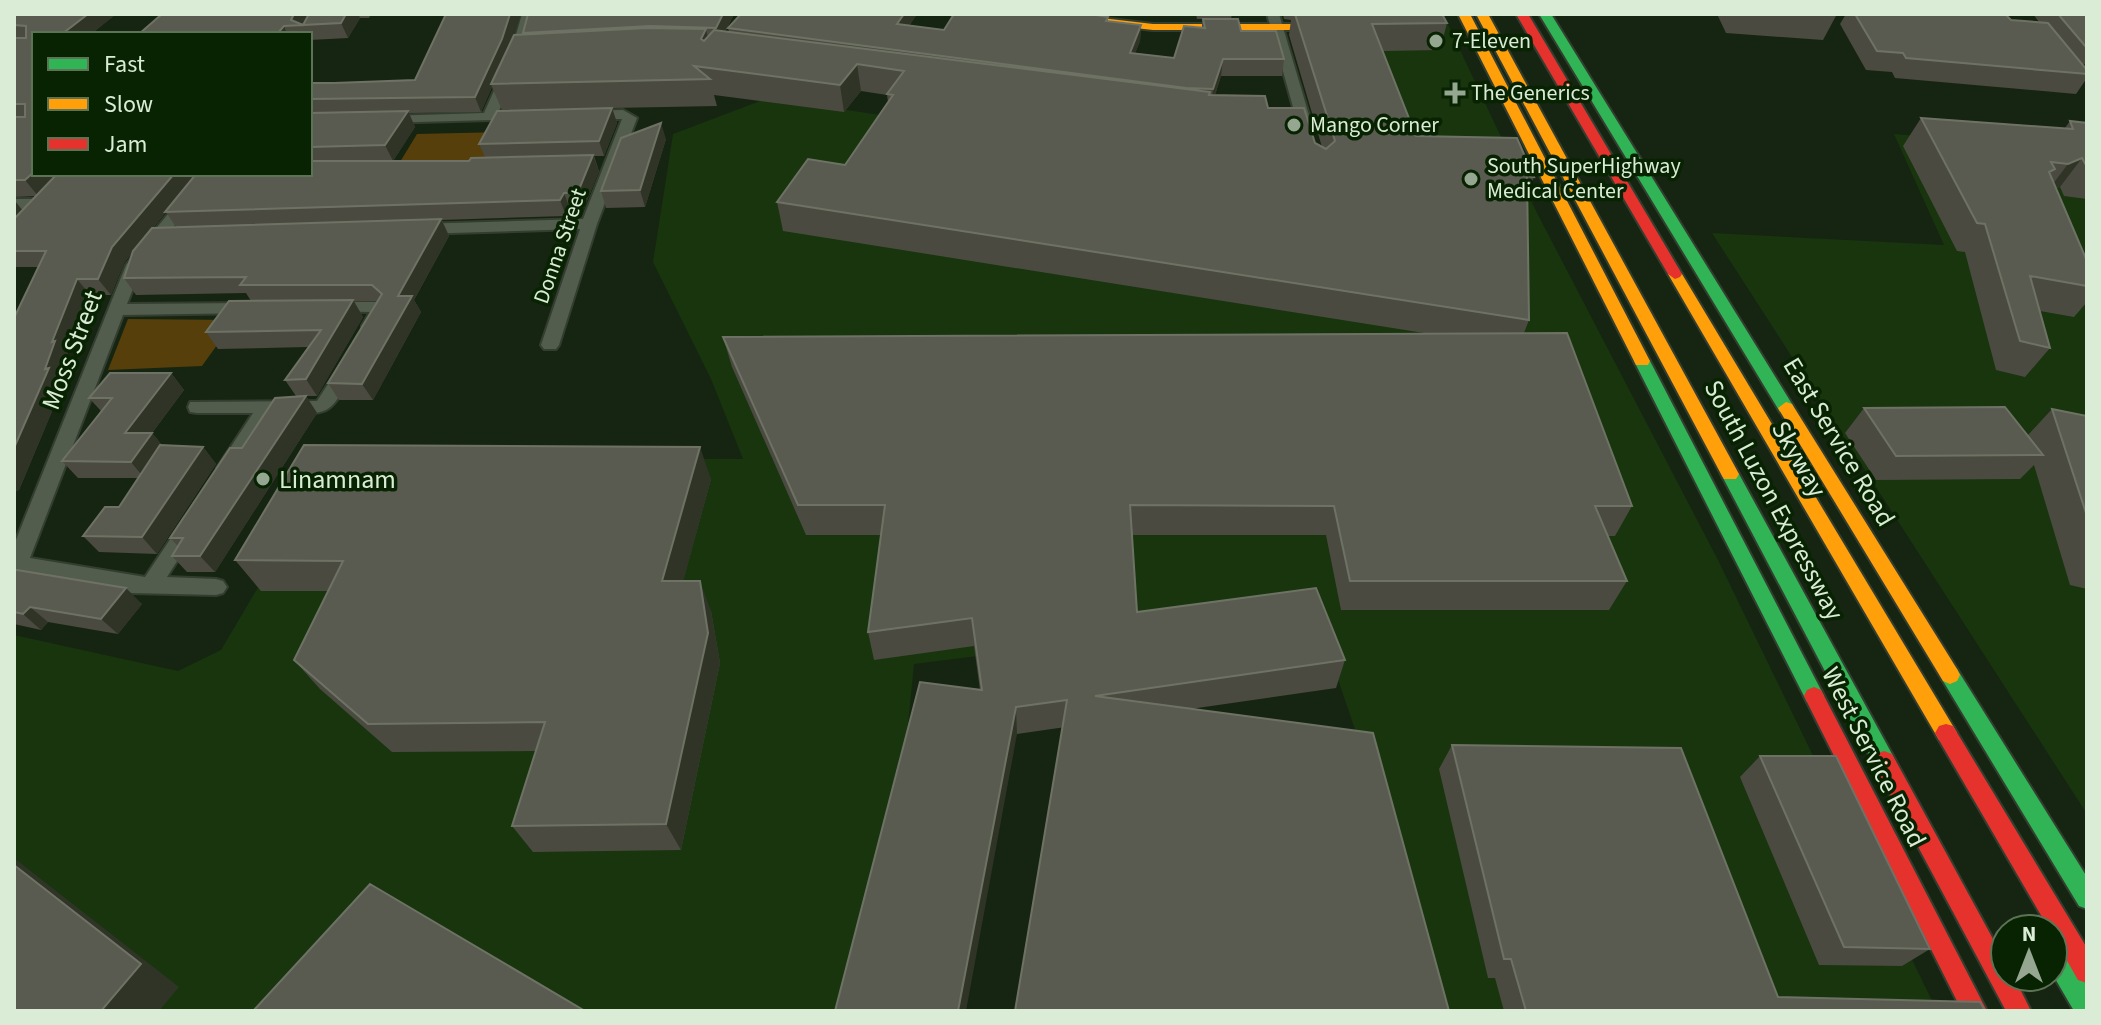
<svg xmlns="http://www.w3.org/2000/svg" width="2101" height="1025" viewBox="0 0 2101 1025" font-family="'Source Sans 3',sans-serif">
  <rect width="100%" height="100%" fill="#162511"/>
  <path fill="#18350e" d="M1364 14H1443L1537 213 1718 560 1937 1011H1450L1316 614 914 664 902 787 845 1011H14V635L178 671 221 650 335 457 743 459 711 379 653 262 673 134 768 98 1432 198Z
    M1894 134 2087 150V814L1712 233 1944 245Z"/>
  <path fill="#563f0a" d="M504 132 490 160 400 162 417 134Z
    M128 319 235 320 202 366 108 370Z"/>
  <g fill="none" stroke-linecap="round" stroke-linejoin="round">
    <defs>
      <path id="street" d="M522 14H534L524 55 498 113 522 112 529 116 527 119 381 123 379 120 386 116 484 113 510 55Z
        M1267 14H1279L1314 132 1312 135 1307 136 1300 132Z
        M623 110 637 118 597 224 559 345 556 349H544L541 345 580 229 418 234 410 229 418 224 583 219 622 119H586L579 115 586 111Z
        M201 174H216L142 266 127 304 249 303 257 308 249 313 123 315 30 558 145 577 185 517H199L202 522 167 577 216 579 223 581 227 587 223 593 216 595 131 593 14 571V545L126 265Z
        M14 199H43L51 204 43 209H14Z
        M329 302H378L384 303 387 311 377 330 371 332 362 326 370 312 323 311 321 307Z
        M347 362 356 368C326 421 332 413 272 413L234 473H220L217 468 253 413H197L190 412 188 407 190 402 317 401 341 364Z"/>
      <path id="fast" d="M1539 14H1551L1792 404 1794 408 1792 412H1780Z
        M1642 356 1650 361 1821 690 1824 696 1821 702 1814 705 1807 702 1634 361Z
        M1730 468 1739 474 1892 754 1895 761 1892 768 1884 771 1876 768 1721 474Z
        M1950 666 1957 669 2087 877V909L2079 906 1943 681 1940 675 1943 669Z
        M2054 941 2062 945 2087 986V1011H2074L2053 975Z"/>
      <path id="slow" d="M1031 14H1067L1153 24H1301L1333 31C1324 38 1309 35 1299 30H1153L1037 17Z
        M1458 14H1470L1650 361 1648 365H1636L1634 361Z
        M1476 14H1488L1739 474 1736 479H1724L1721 474Z
        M1675 269 1682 274 1953 726 1957 733 1953 740 1946 742 1939 740 1668 274Z
        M1786 402 1792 404 1957 669 1960 675 1957 681 1950 684 1943 681 1778 408Z"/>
      <path id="jam" d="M1516 14H1528L1682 274 1680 277 1675 279 1668 274Z
        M1814 687 1821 690 1987 1011H1962L1804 696 1807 690Z
        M1946 724 1953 726 2087 948V983L2078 980 2053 936V929H2049L1939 740 1935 733 1939 726Z
        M1884 751 1892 754 2005 961V977H2014L2031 1011H2006L1876 768 1873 761 1876 754Z"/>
    </defs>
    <use href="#street" stroke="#333e30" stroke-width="4"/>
    <use href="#fast" stroke="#333e30" stroke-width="4"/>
    <use href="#slow" stroke="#333e30" stroke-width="4"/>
    <use href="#jam" stroke="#333e30" stroke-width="4"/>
    <use href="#street" fill="#525d4d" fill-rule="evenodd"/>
    <use href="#fast" fill="#30b455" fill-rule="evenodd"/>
    <use href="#slow" fill="#ff9f0a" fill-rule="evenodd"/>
    <use href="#jam" fill="#e5322d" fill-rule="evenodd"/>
  </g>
  <path fill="#4b4a40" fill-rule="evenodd" d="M14 14H116L91 34H34V174H310V83H334L415 80 524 35 523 33 734 14 725 32H729L728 28 917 14 909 26 944 30 1108 17V21L1141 25 1140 41 1135 53 1174 58 1202 28V19H1197L1196 14H1232L1231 19 1241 31 1284 59 1282 76H1221L1215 95 1268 108 1315 143 1322 147 1289 35 1291 20 1284 19 1283 14H1442L1447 23 1440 50 1383 51 1416 136 1534 177 1527 196 1529 320 1524 333 1632 506 1615 536H1608L1627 581 1609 610H1341L1326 535H1132L1137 612 1345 660 1336 688 1017 734 980 690 974 646 874 660 868 632 881 535H806L732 367 723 337 1424 333 783 231 777 202 845 165 888 102 887 95 861 91 844 112 714 95 717 106 612 108 617 123 604 156H594L599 171 584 208 570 209 566 216 442 220 449 236 414 300 421 312 373 400H339L328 383 377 301H354L363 317 317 396H306L317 413 215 572H187L172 556 178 546 170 538 242 448 296 396 285 380 308 347 218 349 206 332 251 301 246 293 136 295 124 278 132 253 124 263 111 295H90L67 355 69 357 61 382 63 385 19 490 15 491 14 493V318L38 267H14V200L22 210 36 196 14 197ZM492 87 502 110 479 144 485 157 469 161H393L415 127 409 113 481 112ZM166 212 176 227 153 228Z
    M309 14H371L369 18H360L348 38 310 40V34H139L304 23Z
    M1717 14H1837L1823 40 1726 33Z
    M1846 14H2005L2011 20 2039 22 2033 14H2087V65L2082 64 2087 74V78L2076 94 1895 78 1892 72 1866 70 1840 24Z
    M1921 118 2065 128 2070 121 2087 123V199L2064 196 2060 187 2056 188 2087 261V302L2074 317 2040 311 2050 348 2025 377 1996 370 1965 252 1957 251 1903 146Z
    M666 139 645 207 606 208 601 191Z
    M171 373 184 390 152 433 162 445 203 447 216 464 157 554 99 552 83 536 119 507 138 478H78L62 461 101 411 89 398Z
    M1864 408 2028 435 2052 409 2087 416V589L2070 585 2034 465 2020 479 1876 480 1845 433Z
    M711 479 683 581 711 611 720 663 681 850 533 852 512 826 536 751 392 752 320 689 294 660 328 591H261L235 560Z
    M14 570 142 604 118 634 48 622 41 630 14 624Z
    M1452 745 1778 997 1985 1011H1504L1495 978H1488L1439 769Z
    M1760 756 1930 949 1902 966 1819 965 1740 777Z"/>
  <path fill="#2f3427" d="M88 14H116L91 34H62Z
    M294 14H308L303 25 291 20Z
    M346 14H358L360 18 348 38 341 23Z
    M510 14H521L507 54 491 84 492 87 481 112 475 97Z
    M723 14H734L719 43 716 28Z
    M904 14H917L899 40 897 24Z
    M1141 25 1140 41 1129 69 1130 53Z
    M284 26 287 34H277Z
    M706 29 712 56 701 39Z
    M1223 59 1221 76 1211 106 1213 89Z
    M857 64 861 91 844 112 840 85Z
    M612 108 617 123 604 156 599 141Z
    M408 111 415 127 393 161 385 145Z
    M661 123 666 139 645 207 640 190Z
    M593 155 599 171 584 208 578 192Z
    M2082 158 2060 187 2046 193 2068 164Z
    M34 172V174H60L38 196 25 180Z
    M174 174H197L124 263 111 295 98 279 112 247Z
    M564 193 570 209 566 216 560 200Z
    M14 200 24 212 14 223Z
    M441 219 449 236 414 300 421 312 373 400 362 384 398 296Z
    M77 279 90 295 67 355 69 357 61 382 63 385 19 490 15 491 14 493V448L45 369 52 342Z
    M353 300 363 317 317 396 306 379Z
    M171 373 184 390 139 450 125 433Z
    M306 396 317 413 215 572 200 556Z
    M152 433 166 450 145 479 131 462Z
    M203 447 216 464 157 554 142 537Z
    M700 447 711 479 675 612 662 581Z
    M700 581 711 611 720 663 681 850 666 824Z
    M126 588 142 604 118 634 101 619Z
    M30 607 48 622 41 630 23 614Z
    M1016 707 1017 734 966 1011H958Z
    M14 858 179 987 159 1011H101L14 865Z"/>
  <path fill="#5a5b50" stroke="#6e7265" stroke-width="2" d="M14 14H88L62 34H34V172L25 180H14V117H25V104H14V38H26V26L14 25Z
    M162 14H294L291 20 303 25 309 14H346L341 23 284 26 277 34H139Z
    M446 14H510L502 39 475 97 310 99V83H334L415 80Z
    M528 14H723L716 28 650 26 523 33Z
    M741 14H904L897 24 944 30 954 14H1090L1108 17 1106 21 1141 25 1130 53 1174 58 1184 26 1205 28 1203 19H1238L1241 31H1276L1284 59H1223L1213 89 1186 88 728 28Z
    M1295 14H1442L1447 23 1372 24 1416 136 1517 138 1534 177 1527 176 1529 320 777 202 808 159 845 165 893 95 887 94 904 71 857 64 840 85 694 66 710 79 491 84 514 35 647 28 706 29 701 39 704 41 714 30 1210 92 1209 95 1265 96 1268 108H1304L1315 143 1326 149 1335 141Z
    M1855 14H2005L2011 20 2048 23 2087 70V74L1906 58 1903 53 1877 51Z
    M2058 14H2087V47H2086Z
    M612 108 599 141 479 144 497 111Z
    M408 111 385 145 310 147V113Z
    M1921 118 2073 129 2070 121 2087 123V167L2082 158 2068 164 2051 162 2055 169 2049 172 2087 261V286L2030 276 2050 348 2020 341 1985 224 1977 223Z
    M661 123 640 190 601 191 621 138Z
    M593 155 578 192 564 193 560 200 165 212 196 174H310V161H469L471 158Z
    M57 174H174L112 247 98 279H77L52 342 55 341 45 369 49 368 14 448V318L46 251H14V219Z
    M441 219 398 296H412L362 384 328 383 382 294 372 285H240L246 277 124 278 133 251 152 228Z
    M353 300 306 379 285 380 321 330 206 332 229 301Z
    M1567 333 1632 506H1595L1627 581H1350L1334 506 1130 505 1137 612 1316 588 1345 660 1095 696 1373 733 1449 1011H1015L1067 700 1016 707 958 1011H835L920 682 982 690 972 618 868 632 885 505H798L723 337Z
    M110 373H171L125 433H152L131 462 62 461 112 398H89Z
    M306 396 200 556H172L183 538H170L230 448H242L275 398Z
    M2005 407 2043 455 1896 456 1864 408Z
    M2052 409 2087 416V516Z
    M160 445 203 447 142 537 83 536 105 507H119Z
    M304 445 700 447 662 581H700L708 633 666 824 512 826 545 722 368 724 294 660 343 561 235 560Z
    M14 570H17L126 588 101 619 30 607 23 614 14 612Z
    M1452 745 1681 748 1778 997 1980 1002 1985 1011H1526L1511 959H1504Z
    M1760 756H1836L1930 949 1844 947Z
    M14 865 141 964 101 1011H14Z
    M370 884 585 1011H253Z"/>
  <g fill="#95a691" stroke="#082301" stroke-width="3">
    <circle cx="1436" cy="41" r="8"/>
    <path d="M1451 81h8v8h8v8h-8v8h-8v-8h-8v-8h8z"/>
    <circle cx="1294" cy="125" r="8"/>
    <circle cx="1471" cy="179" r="8"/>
    <circle cx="263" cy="479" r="8"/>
  </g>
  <g text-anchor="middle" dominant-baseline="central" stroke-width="7" stroke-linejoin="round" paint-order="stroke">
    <g font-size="22" fill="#daebd6" stroke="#082301" text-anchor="start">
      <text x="1452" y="41">7-Eleven</text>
      <text x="1471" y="93">The Generics</text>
      <text x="1310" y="125">Mango Corner</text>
      <text x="1487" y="166">South SuperHighway<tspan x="1487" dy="25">Medical Center</tspan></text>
    </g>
    <g font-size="22" fill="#daebd6" stroke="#082301">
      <text transform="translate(560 246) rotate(-71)">Donna Street</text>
    </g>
    <g font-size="26" fill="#daebd6" stroke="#082301">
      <text transform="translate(72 350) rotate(-69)">Moss Street</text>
      <text transform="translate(1839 442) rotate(59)">East Service Road</text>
      <text transform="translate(1799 459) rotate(60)">Skyway</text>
      <text transform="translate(1774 500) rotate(62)">South Luzon Expressway</text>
      <text transform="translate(1874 757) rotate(63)">West Service Road</text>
    </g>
    <g font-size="26" fill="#daebd6" stroke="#082301" text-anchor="start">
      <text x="279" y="479">Linamnam</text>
    </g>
  </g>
  <rect width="2101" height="1025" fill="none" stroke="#daebd6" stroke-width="32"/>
  <rect x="32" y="32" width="280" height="144" fill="#082301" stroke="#5c7356" stroke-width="2"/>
  <rect x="48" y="58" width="40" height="12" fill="#30b455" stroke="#5c7356" stroke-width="2"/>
  <text x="104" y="72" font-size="24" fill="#daebd6">Fast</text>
  <rect x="48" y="98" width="40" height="12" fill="#ff9f0a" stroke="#5c7356" stroke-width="2"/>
  <text x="104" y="112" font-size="24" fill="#daebd6">Slow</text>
  <rect x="48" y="138" width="40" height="12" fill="#e5322d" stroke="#5c7356" stroke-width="2"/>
  <text x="104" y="152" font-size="24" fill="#daebd6">Jam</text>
  <g transform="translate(2029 953)"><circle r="38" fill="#082301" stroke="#5c7356" stroke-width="2"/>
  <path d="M0-6L14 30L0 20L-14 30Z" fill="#95a691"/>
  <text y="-12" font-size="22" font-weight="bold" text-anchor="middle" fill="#daebd6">N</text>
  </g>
</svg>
